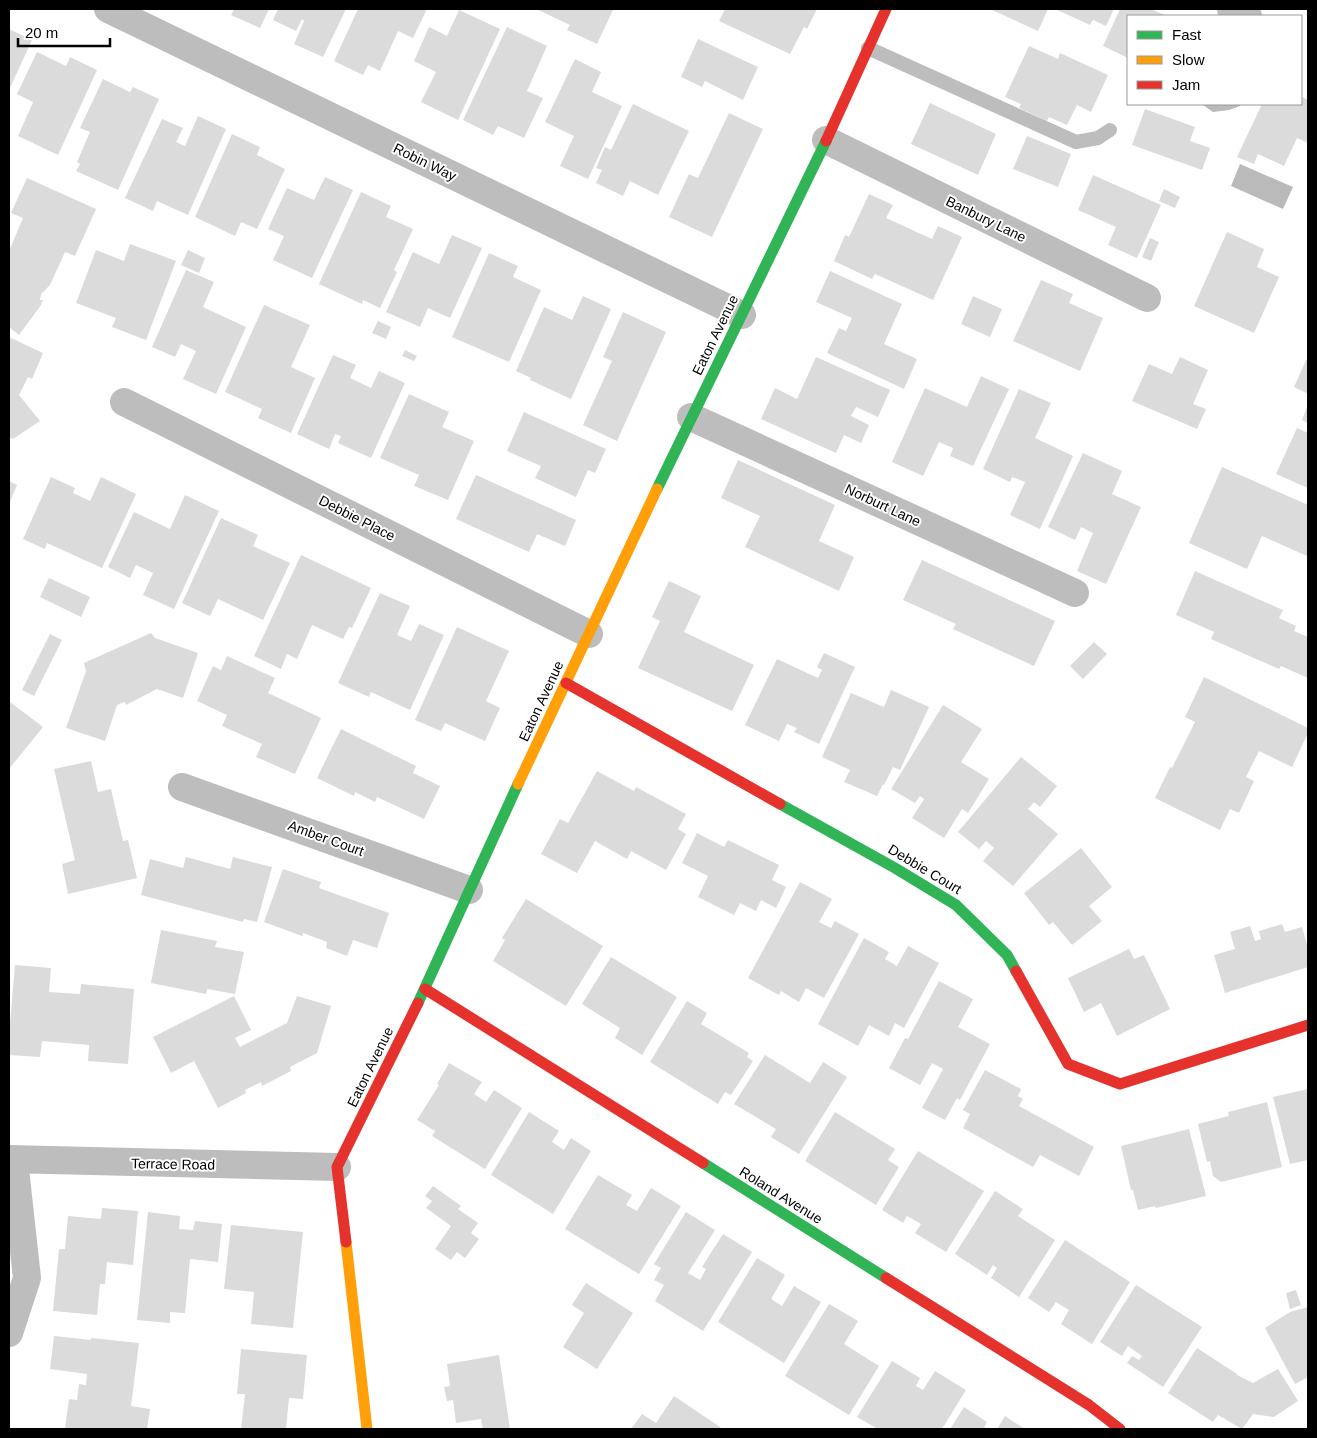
<svg xmlns="http://www.w3.org/2000/svg" width="1317" height="1438" viewBox="0 0 1317 1438" font-family="Helvetica,sans-serif">
  <rect width="100%" height="100%" fill="#fff"/>
  <path fill="#bababa" d="M1203 104H1241L1240 106 1229 110 1213 112 1203 105Z
    M1240 164 1293 187 1283 209 1231 186Z"/>
  <path fill="#dbdbdb" d="M234 9H269L260 28 231 15Z
    M278 9H346L323 57 294 44 304 21 302 19 296 31 273 20Z
    M358 9H427L413 38 398 31 380 71 368 65 363 75 334 61Z
    M536 9H611L613 10 597 44 567 30 570 25Z
    M725 9H817L807 29 804 27 790 54 719 21Z
    M990 9H1048L1038 31Z
    M1055 9H1114L1106 26 1093 20 1090 25Z
    M1120 9H1151L1167 16H1128V58L1103 46Z
    M459 10 500 29 458 120 421 102 436 72 414 61 429 27 447 36Z
    M507 27 547 46 527 91 543 98 524 138 498 126 493 135 463 120Z
    M9 29 32 40 9 90Z
    M698 39 758 67 743 100 705 81 702 87 681 77Z
    M1029 46 1058 59 1060 53 1108 75 1091 112 1077 105 1067 125 1049 117 1047 121 1019 108 1021 104 1005 97Z
    M37 52 66 66 70 57 97 70 58 155 18 136 33 102 17 94Z
    M575 59 601 72 592 92 622 106 588 179 560 166 574 136 545 122Z
    M103 79 130 92 133 87 159 99 118 190 76 171 80 164 77 162 90 132 80 128Z
    M1301 96 1308 100V143L1297 138 1284 166 1258 154 1254 164 1237 157 1262 104H1301Z
    M930 103 996 134 978 175 911 144Z
    M633 104 689 131 658 195 630 181 623 196 596 183 602 170 596 168 605 147 611 150Z
    M1145 109 1195 127 1190 141 1210 148 1202 170 1132 145Z
    M729 113 763 129 712 237 669 217 689 174 698 178Z
    M198 116 226 129 188 215 157 201 153 211 125 198 162 119 183 128 176 142 185 146Z
    M232 134 260 147 257 155 285 169 257 229 241 222 235 236 195 217Z
    M1027 136 1071 154 1058 187 1013 169Z
    M1093 175 1161 205 1137 258 1108 245 1116 227 1078 210Z
    M325 177 353 190 312 278 273 260 284 236 268 229 287 188 314 200Z
    M27 178 96 209 75 256 65 252 50 285 41 294 40 300H43L41 305 19 335 9 327V251L23 218 11 213Z
    M1164 189 1180 197 1175 208 1159 201Z
    M361 192 391 206 386 217 413 229 394 270 397 272 380 308 363 300 362 304 319 284Z
    M869 194 893 205 886 218 932 239 938 226 962 237 933 300 875 274 872 279 834 261 845 235 849 237Z
    M1227 232 1264 249 1257 267 1279 277 1254 333 1194 306Z
    M452 235 482 248 450 318 428 308 420 327 386 312 413 252 439 264Z
    M1150 238 1159 242 1151 261 1142 257Z
    M130 244 176 261 146 340 112 327 116 318 76 303 96 250 124 261Z
    M188 250 205 258 199 273 181 265Z
    M489 253 518 266 513 277 541 290 509 362 452 337Z
    M186 270 214 282 203 307 246 327 216 394 183 379 196 351 181 344 175 357 152 347Z
    M830 271 902 304 884 344 917 359 904 389 827 353 839 328 846 331 852 318 816 302Z
    M1041 280 1073 294 1069 303 1103 318 1080 371 1013 341Z
    M583 296 611 309 571 399 530 380 531 378 516 371 544 307 572 320Z
    M973 296 1002 309 990 337 961 324Z
    M264 305 310 325 291 367 315 378 291 433 258 418 262 409 225 392Z
    M623 312 666 332 617 441 583 425 612 361 603 357Z
    M378 321 391 327 386 339 372 333Z
    M9 337 43 353 32 379 28 377 19 395 40 421 13 439 9 437Z
    M405 350 417 356 414 361 402 356Z
    M333 355 356 365 350 378 371 388 379 371 405 383 371 458 338 443 341 436 335 434 329 449 297 434Z
    M816 357 890 390 878 417 856 407 851 416 869 425 861 443 844 435 836 453 761 419 775 388 797 399Z
    M1180 357 1208 370 1193 404 1206 409 1197 429 1132 401 1149 364 1172 374Z
    M1306 360 1308 361V394L1294 387Z
    M981 376 1009 389 973 466 950 456 953 448 939 442 923 476 892 462 925 388 967 407Z
    M1019 389 1051 403 1035 438 1073 456 1040 529 1010 515 1025 482 1012 477 1010 482 983 469Z
    M409 394 449 412 442 427 474 441 448 500 414 486 419 475 380 458Z
    M1308 404V423L1302 420Z
    M524 412 606 449 595 473 588 470 576 497 535 478 541 466 507 451Z
    M1297 428 1308 433V488L1276 474Z
    M1083 453 1122 471 1112 494 1141 507 1106 584 1077 571 1093 533 1081 527 1075 540 1048 527Z
    M738 460 835 505 819 541 854 557 839 591 745 547 760 516 721 498Z
    M1222 467 1308 505V553L1307 556 1262 536 1247 569 1189 543Z
    M476 475 576 520 565 546 537 534 529 552 456 519Z
    M51 477 75 488 73 493 90 501 101 477 136 494 102 568 47 543 45 549 23 539Z
    M9 481 17 485 9 504Z
    M185 495 219 511 174 609 143 595 153 573 136 565 130 578 108 567 134 512 170 529Z
    M221 518 258 535 253 546 290 563 263 620 218 599 210 616 182 603Z
    M301 555 371 588 352 628 349 627 343 639 312 625 297 659 287 654 281 669 254 656Z
    M922 560 1055 621 1034 666 953 629 956 624 903 600Z
    M1195 571 1283 610 1279 618 1296 626 1294 631 1308 637V678L1281 666 1279 669 1211 639 1214 632 1176 615Z
    M49 578 90 597 81 617 40 597Z
    M669 581 701 596 684 632 754 665 732 711 638 668 660 621 652 617Z
    M380 593 410 606 397 635 411 641 419 624 444 635 410 710 371 692 369 697 338 683Z
    M457 627 509 651 486 701 500 708 485 741 445 723 441 731 415 720Z
    M151 633 155 638 198 653 183 698 157 689 126 705 125 702H124L117 705 105 741 66 728 86 671 84 663Z
    M50 634 62 640 34 696 22 690Z
    M1094 642 1107 654 1083 679 1070 666Z
    M824 653 855 667 819 744 794 732 797 728 787 724 779 741 745 725 777 659 818 678 822 670 817 667Z
    M227 656 275 678 268 693 321 718 295 774 256 757 262 744 222 726 227 715 197 701 213 666 221 670Z
    M1204 677 1308 728V733L1292 767 1259 751 1246 777 1254 781 1239 813 1230 809 1220 830 1155 798 1170 767 1172 768 1195 722 1185 717Z
    M891 690 929 707 900 770 893 767 884 785 883 784 877 796 844 782 850 770 822 757 851 693 884 707Z
    M10 702 43 727 9 769V704Z
    M943 705 982 729 961 762 989 779 968 813 962 809 944 838 912 818 924 799 920 796 915 803 891 789Z
    M341 729 416 766 413 773 440 786 424 819 377 797 375 802 355 792 354 796 317 778Z
    M1021 757 1057 786 1040 807 1034 802 1028 809 1058 834 1013 886 983 861 994 848 986 841 979 849 958 832Z
    M91 761 98 792 111 789 123 841 128 840 137 878 68 894 62 864 75 860 54 769Z
    M597 771 634 791 636 787 686 814 678 829 686 834 666 870 631 851 627 859 595 841 577 873 541 854 560 819 568 823Z
    M697 833 724 847 728 840 779 865 772 880 786 887 776 908 761 900 756 911 740 903 734 915 698 897 708 876 682 863Z
    M1081 848 1112 887 1089 906 1102 921 1072 945 1053 922 1049 925 1024 893Z
    M186 857 230 869 233 857 272 867 257 922 244 919 243 922 141 895 150 859 183 868Z
    M283 869 321 882 319 888 389 913 377 948 353 940 347 956 326 948 327 942 303 933 302 936 264 922Z
    M800 882 832 899 819 922 831 928 835 921 859 934 824 998 806 988 799 1002 781 991 779 995 748 978Z
    M526 899 603 946 566 1006 493 961 505 940 502 938Z
    M1282 924 1285 932 1302 927 1308 948V967L1225 993 1214 955 1235 949 1230 932 1250 926 1255 941 1261 939 1259 931Z
    M161 930 217 941 215 947 244 952 235 994 207 989 206 994 151 983Z
    M864 938 889 952 885 959 897 966 908 946 939 963 904 1028 895 1023 889 1036 869 1025 858 1046 818 1024Z
    M1129 949 1134 959 1144 955 1170 1009 1117 1036 1101 1003 1084 1012 1068 978Z
    M611 957 677 997 642 1055 615 1038 620 1028 582 1004Z
    M15 965 51 968 49 992 80 994 81 984 134 989 128 1064 88 1061 89 1045 42 1041 40 1057 9 1055V1035Z
    M939 981 973 999 958 1027 990 1044 960 1100 957 1098 945 1120 922 1108 943 1069 932 1063 920 1085 889 1068 905 1038 908 1039Z
    M234 996 251 1030 235 1038 240 1047 287 1023 297 996 331 1006 317 1053 290 1067 291 1071 262 1086 261 1082 245 1090 246 1093 218 1108 194 1061 171 1073 153 1037Z
    M687 1001 707 1013 701 1024 749 1053 747 1057 753 1061 731 1095 725 1092 718 1104 650 1062Z
    M765 1055 810 1083 823 1062 847 1077 799 1154 771 1137 776 1129 734 1104Z
    M449 1063 482 1082 474 1094 486 1102 494 1090 522 1108 485 1169 432 1136 435 1131 417 1120 439 1085 437 1084Z
    M985 1070 1021 1089 1018 1096 1023 1099 1019 1106 1094 1147 1079 1176 1040 1155 1033 1167 963 1128 970 1114 963 1110Z
    M1308 1089V1160L1290 1164 1273 1097Z
    M1267 1102 1282 1167 1221 1182 1213 1176 1210 1161 1207 1162 1198 1124 1229 1116 1228 1112Z
    M529 1112 559 1131 552 1142 564 1150 571 1138 591 1151 553 1214 491 1175Z
    M835 1112 895 1149 888 1160 899 1167 876 1205 805 1161Z
    M1189 1129 1206 1196 1156 1208 1155 1206 1138 1210 1133 1190H1131L1121 1146Z
    M918 1151 984 1191 946 1252 915 1233 921 1224 907 1216 903 1223 882 1210Z
    M598 1175 632 1195 626 1205 637 1211 651 1188 681 1206 639 1274 565 1229Z
    M433 1186 461 1206 458 1209 478 1223 471 1233 479 1239 465 1258 457 1252 451 1260 435 1249 451 1226 426 1208 432 1201 425 1196Z
    M995 1191 1023 1209 1018 1216 1055 1240 1019 1297 991 1278 997 1268 993 1265 987 1275 955 1254Z
    M102 1208 138 1211 133 1265 107 1262 105 1284H100L97 1315 53 1311 59 1249H65L68 1216 101 1219Z
    M148 1212 180 1216 179 1229 193 1230 195 1221 222 1224 218 1262 190 1259 185 1313 170 1312V1323L137 1320Z
    M686 1212 715 1230 688 1273 700 1280 706 1269 702 1267 723 1234 752 1252 703 1331 655 1301 664 1285 654 1280 661 1268 654 1264Z
    M231 1225 303 1232 293 1328 251 1324 254 1292 224 1289Z
    M1065 1240 1130 1282 1092 1344 1061 1324 1069 1310 1056 1302 1049 1312 1028 1298Z
    M757 1258 785 1275 771 1299 782 1306 794 1286 821 1302 784 1363 718 1322Z
    M586 1283 633 1313 597 1369 563 1347 584 1313 572 1305Z
    M1136 1285 1202 1327 1163 1387 1127 1363 1132 1356 1139 1360 1142 1356 1128 1346 1122 1356 1100 1342Z
    M1296 1290 1301 1305 1290 1309 1286 1293Z
    M829 1304 858 1321 844 1344 879 1366 849 1415 785 1376Z
    M1308 1307V1377L1295 1384 1265 1328 1290 1312Z
    M54 1336 91 1340V1338L139 1343 131 1406 150 1409 147 1429 65 1428 69 1399 77 1400 79 1384 86 1385 87 1374 50 1369Z
    M1197 1348 1237 1374V1375L1253 1383 1278 1369 1298 1401 1274 1417 1253 1414 1242 1429 1218 1415 1213 1422 1168 1393Z
    M241 1349 307 1355 303 1399 289 1398 286 1429H241L245 1394H237Z
    M499 1355 510 1429H483L481 1419 456 1423 453 1400 447 1401 444 1387 450 1386 447 1364Z
    M892 1361 920 1378 916 1386 923 1390 935 1371 966 1390 942 1429H878L857 1417Z
    M674 1396 723 1429H631L642 1414 656 1423Z
    M964 1407 987 1422 984 1427 988 1429H950Z
    M1005 1416 1025 1429H997Z"/>
  <g fill="none" stroke-linecap="round" stroke-linejoin="round">
    <path stroke="#bdbdbd" stroke-width="14" d="M868 48 1076 142 1098 138 1110 130"/>
    <path stroke="#bdbdbd" stroke-width="28" d="M108 9 742 315
      M1231 9 1248 16
      M826 140 1147 298
      M124 402 589 634
      M691 417 1075 593
      M182 787 469 890
      M9 1159 337 1167
      M9 1333 27 1278 14 1160"/>
    <path stroke="#30b455" stroke-width="11" d="M657 489 826 141
      M780 804 895 868 956 905 1007 955 1016 971
      M418 1003 518 784
      M703 1163 886 1278"/>
    <path stroke="#ff9f0a" stroke-width="11" d="M518 784 657 489
      M346 1242 367 1429"/>
    <path stroke="#e5322d" stroke-width="11" d="M826 141 886 9
      M566 683 780 804
      M1016 971 1068 1064 1120 1084 1308 1025
      M425 989 703 1163
      M346 1242 337 1167 418 1003
      M886 1278 1089 1405 1120 1429"/>
  </g>
  <g text-anchor="middle" dominant-baseline="central" stroke-width="4" stroke-linejoin="round" paint-order="stroke">
    <g font-size="14" fill="#000" stroke="#fff">
      <text transform="translate(425 162) rotate(26)">Robin Way</text>
      <text transform="translate(986 219) rotate(26)">Banbury Lane</text>
      <text transform="translate(715 335) rotate(-64)">Eaton Avenue</text>
      <text transform="translate(883 505) rotate(25)">Norburt Lane</text>
      <text transform="translate(357 518) rotate(27)">Debbie Place</text>
      <text transform="translate(541 701) rotate(-65)">Eaton Avenue</text>
      <text transform="translate(326 838) rotate(20)">Amber Court</text>
      <text transform="translate(925 869) rotate(31)">Debbie Court</text>
      <text transform="translate(370 1067) rotate(-64)">Eaton Avenue</text>
      <text transform="translate(173 1164) rotate(1)">Terrace Road</text>
      <text transform="translate(781 1195) rotate(32)">Roland Avenue</text>
    </g>
  </g>
  <rect width="1317" height="1438" fill="none" stroke="#000000" stroke-width="20"/>
  <rect x="1127" y="15" width="175" height="90" fill="#ffffff" stroke="#999999"/>
  <rect x="1137" y="31" width="25" height="8" fill="#30b455" stroke="#999999"/>
  <text x="1172" y="40" font-size="15" fill="#000000">Fast</text>
  <rect x="1137" y="56" width="25" height="8" fill="#ff9f0a" stroke="#999999"/>
  <text x="1172" y="65" font-size="15" fill="#000000">Slow</text>
  <rect x="1137" y="81" width="25" height="8" fill="#e5322d" stroke="#999999"/>
  <text x="1172" y="90" font-size="15" fill="#000000">Jam</text>
  <path d="M18 38v8h92v-8" fill="none" stroke="#000000" stroke-width="2.5"/>
  <text x="25" y="38" font-size="15" fill="#000000" stroke="#ffffff" stroke-width="4" paint-order="stroke">20 m</text>
</svg>
